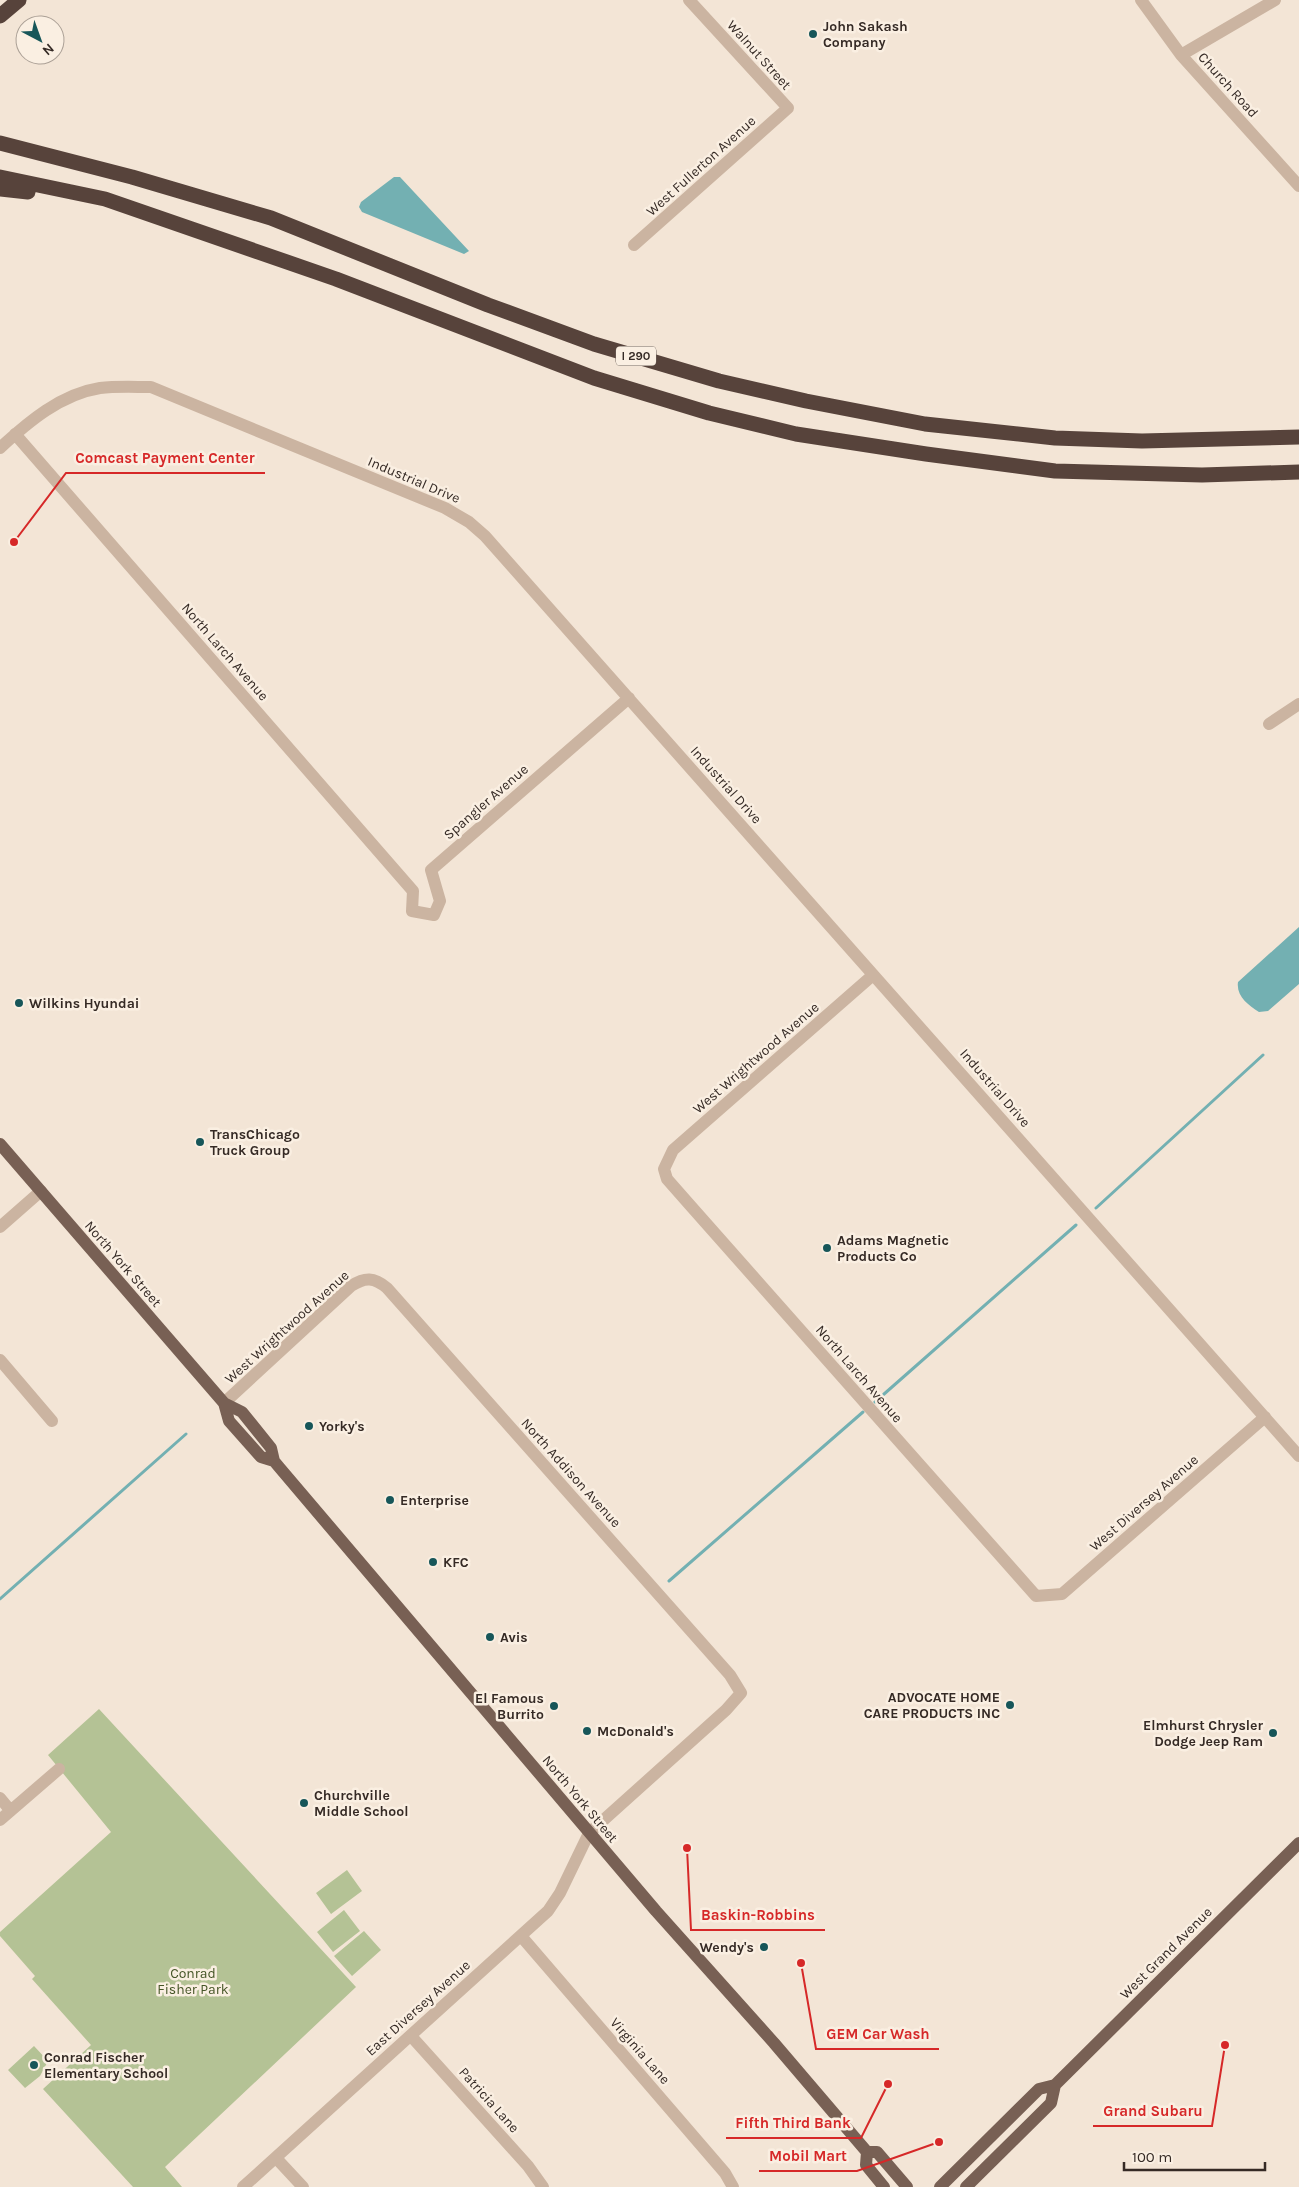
<svg xmlns="http://www.w3.org/2000/svg" width="1299" height="2187" viewBox="0 0 1299 2187" font-family="Karla,sans-serif">
  <rect width="100%" height="100%" fill="#f3e5d6"/>
  <path fill="#b4c295" d="M99 1709 356 1987 165 2167 182 2187H133L43 2089 91 2045 32 1979 35 1976 0 1936V1932L111 1832 48 1755Z
    M347 1870 362 1891 331 1914 316 1893Z
    M344 1910 360 1931 333 1952 317 1932Z
    M364 1931 381 1950 352 1976 334 1956Z
    M34 2046 48 2061 40 2076 25 2088 8 2070Z"/>
  <path fill="#73b0b2" d="M394 177H400L469 251 464 254 362 212 359 207 361 202Z
    M1299 927V984L1268 1011 1259 1012C1248 1005 1236 996 1238 982Z"/>
  <g fill="none" stroke-linecap="round" stroke-linejoin="round">
    <path stroke="#73b0b2" stroke-width="3" d="M1096 1208 1263 1055
      M875 1402 1076 1225
      M669 1581 863 1412
      M0 1599 186 1434"/>
    <path stroke="#cbb4a1" stroke-width="12" d="M1141 0 1181 55 1299 186
      M1181 55 1275 0
      M634 245 788 108 689 0
      M15 434 413 891 412 911 434 915 440 901 431 870 629 698
      M0 448C28 422 61 394 100 388 116 386 134 387 151 387L445 508 469 522 485 536 1299 1456
      M1269 724 1299 704
      M873 975 673 1150 664 1169 667 1179 689 1204 1036 1596 1062 1594 1265 1417
      M0 1227 41 1191
      M0 1360 52 1421
      M224 1403 351 1286C365 1277 374 1277 387 1288L730 1675 741 1693 726 1710 589 1833 560 1893 548 1911 243 2187
      M0 1798 10 1810
      M0 1820 59 1769
      M521 1936 725 2173 733 2187
      M411 2036 528 2166 543 2187
      M276 2158 303 2187"/>
    <path stroke="#786054" stroke-width="12" d="M0 1144 224 1403 242 1412 271 1448 274 1461 279 1467 656 1911 774 2043 867 2152 866 2165 884 2187
      M224 1403 229 1421 261 1457 274 1461
      M867 2152H877L907 2187
      M940 2187 1039 2089 1055 2085 1299 1843
      M966 2187 1051 2103 1055 2085"/>
    <path stroke="#57433b" stroke-width="15" d="M0 16 19 0
      M0 143 132 177 271 218 488 305 594 344 719 381 806 401 925 424 1055 438 1142 441 1299 437
      M0 177 105 199 336 279 594 378 709 413 796 434 926 454 1055 471 1202 475 1299 472
      M0 189 28 192"/>
  </g>
  <g fill="#175659" stroke="#faefe2" stroke-width="2">
    <circle cx="813" cy="34" r="5"/>
    <circle cx="19" cy="1003" r="5"/>
    <circle cx="200" cy="1142" r="5"/>
    <circle cx="827" cy="1248" r="5"/>
    <circle cx="309" cy="1426" r="5"/>
    <circle cx="390" cy="1500" r="5"/>
    <circle cx="433" cy="1562" r="5"/>
    <circle cx="490" cy="1637" r="5"/>
    <circle cx="1010" cy="1705" r="5"/>
    <circle cx="554" cy="1706" r="5"/>
    <circle cx="587" cy="1731" r="5"/>
    <circle cx="1273" cy="1733" r="5"/>
    <circle cx="304" cy="1803" r="5"/>
    <circle cx="764" cy="1947" r="5"/>
    <circle cx="34" cy="2065" r="5"/>
  </g>
  <g text-anchor="middle" dominant-baseline="central" stroke-width="5" stroke-linejoin="round" paint-order="stroke">
    <rect fill="#faefe2" stroke="#70655e" stroke-width="1" x="616" y="346.5" width="40" height="19" rx="4"/>
    <g font-size="12" font-weight="bold" fill="#352a25">
      <text x="636" y="356">I 290</text>
    </g>
    <g font-size="14" font-weight="bold" fill="#352a25" stroke="#faefe2" text-anchor="start">
      <text x="823" y="26">John Sakash<tspan x="823" dy="16">Company</tspan></text>
      <text x="29" y="1003">Wilkins Hyundai</text>
      <text x="210" y="1134">TransChicago<tspan x="210" dy="16">Truck Group</tspan></text>
      <text x="837" y="1240">Adams Magnetic<tspan x="837" dy="16">Products Co</tspan></text>
      <text x="319" y="1426">Yorky's</text>
      <text x="400" y="1500">Enterprise</text>
      <text x="443" y="1562">KFC</text>
      <text x="500" y="1637">Avis</text>
      <text x="1000" y="1697" text-anchor="end">ADVOCATE HOME<tspan x="1000" dy="16">CARE PRODUCTS INC</tspan></text>
      <text x="544" y="1698" text-anchor="end">El Famous<tspan x="544" dy="16">Burrito</tspan></text>
      <text x="1263" y="1725" text-anchor="end">Elmhurst Chrysler<tspan x="1263" dy="16">Dodge Jeep Ram</tspan></text>
      <text x="597" y="1731">McDonald's</text>
      <text x="314" y="1795">Churchville<tspan x="314" dy="16">Middle School</tspan></text>
      <text x="754" y="1947" text-anchor="end">Wendy's</text>
      <text x="44" y="2057">Conrad Fischer<tspan x="44" dy="16">Elementary School</tspan></text>
    </g>
    <g font-size="14" fill="#352a25" stroke="#faefe2">
      <text transform="translate(759 55) rotate(48)">Walnut Street</text>
      <text transform="translate(1228 85) rotate(48)">Church Road</text>
      <text transform="translate(701 166) rotate(-42)">West Fullerton Avenue</text>
      <text transform="translate(414 480) rotate(23)">Industrial Drive</text>
      <text transform="translate(225 652) rotate(49)">North Larch Avenue</text>
      <text transform="translate(726 785) rotate(48)">Industrial Drive</text>
      <text transform="translate(486 802) rotate(-41)">Spangler Avenue</text>
      <text transform="translate(756 1058) rotate(-41)">West Wrightwood Avenue</text>
      <text transform="translate(995 1088) rotate(49)">Industrial Drive</text>
      <text transform="translate(123 1264) rotate(49)">North York Street</text>
      <text transform="translate(287 1327) rotate(-42)">West Wrightwood Avenue</text>
      <text transform="translate(859 1374) rotate(49)">North Larch Avenue</text>
      <text transform="translate(571 1473) rotate(48)">North Addison Avenue</text>
      <text transform="translate(1144 1503) rotate(-41)">West Diversey Avenue</text>
      <text transform="translate(580 1799) rotate(50)">North York Street</text>
      <text transform="translate(1166 1953) rotate(-45)">West Grand Avenue</text>
      <text transform="translate(418 2008) rotate(-42)">East Diversey Avenue</text>
      <text transform="translate(640 2051) rotate(49)">Virginia Lane</text>
      <text transform="translate(489 2100) rotate(48)">Patricia Lane</text>
    </g>
    <g font-size="14" fill="#455527" stroke="#faefe2">
      <text x="193" y="1973">Conrad<tspan x="193" dy="16">Fisher Park</tspan></text>
    </g>
  </g>
  <path fill="none" stroke="#d62828" stroke-width="2" d="M14 542L66 473H265M687 1848L691 1930H825M801 1963L816 2049H939M1225 2045L1212 2126H1093M888 2084L861 2138H726M939 2142L857 2171H759"/>
  <g fill="#d62828" stroke="#faefe2" stroke-width="2">
    <circle cx="14" cy="542" r="5"/>
    <circle cx="687" cy="1848" r="5"/>
    <circle cx="801" cy="1963" r="5"/>
    <circle cx="1225" cy="2045" r="5"/>
    <circle cx="888" cy="2084" r="5"/>
    <circle cx="939" cy="2142" r="5"/>
  </g>
  <g font-size="15" text-anchor="middle" font-weight="bold" fill="#d62828" stroke="#faefe2" stroke-width="5" stroke-linejoin="round" paint-order="stroke">
    <text x="165" y="463">Comcast Payment Center</text>
    <text x="758" y="1920">Baskin-Robbins</text>
    <text x="878" y="2039">GEM Car Wash</text>
    <text x="1153" y="2116">Grand Subaru</text>
    <text x="793" y="2128">Fifth Third Bank</text>
    <text x="808" y="2161">Mobil Mart</text>
  </g>
  <g transform="translate(40 40) rotate(139)"><circle r="24" fill="#faefe2" stroke="#aba096"/>
  <path d="M0-4L9 19L0 12L-9 19Z" fill="#175659"/>
  <text y="-8" font-size="14" font-weight="bold" text-anchor="middle" fill="#352a25">N</text>
  </g>
  <path d="M1124 2162v8h141v-8" fill="none" stroke="#352a25" stroke-width="2.5"/>
  <text x="1132" y="2162" font-size="15" fill="#352a25" stroke="#faefe2" stroke-width="4" paint-order="stroke">100 m</text>
</svg>
